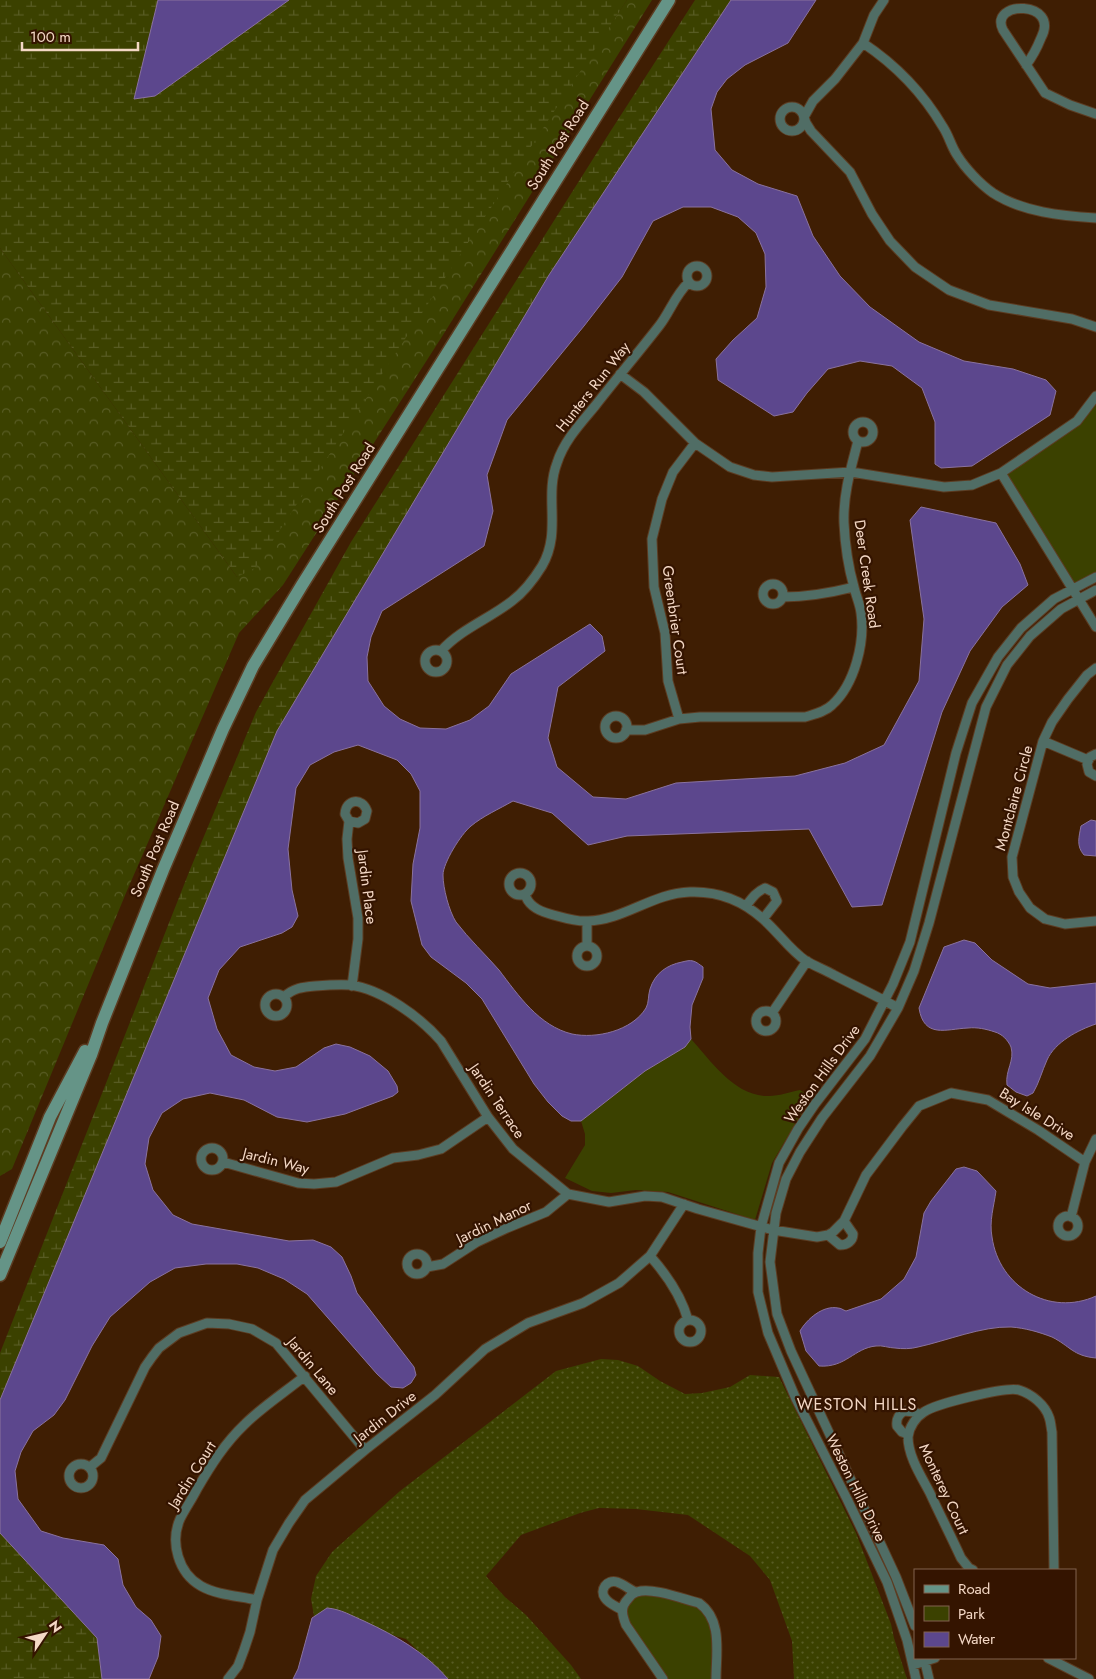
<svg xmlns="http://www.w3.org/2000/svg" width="1096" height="1679" viewBox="0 0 1096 1679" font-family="Jost,sans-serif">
  <defs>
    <pattern id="grass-dots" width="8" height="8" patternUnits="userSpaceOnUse" patternTransform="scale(1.25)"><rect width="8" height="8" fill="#3b4100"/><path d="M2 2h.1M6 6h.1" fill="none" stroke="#585c24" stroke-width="1.8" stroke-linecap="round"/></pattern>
    <pattern id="forest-crowns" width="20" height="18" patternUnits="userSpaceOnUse" patternTransform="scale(1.25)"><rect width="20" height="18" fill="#3b4100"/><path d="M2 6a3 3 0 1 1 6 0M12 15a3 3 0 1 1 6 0" fill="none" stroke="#585c24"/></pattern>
    <pattern id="wetland-marsh" width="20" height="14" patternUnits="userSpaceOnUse" patternTransform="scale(1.25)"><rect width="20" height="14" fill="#3b4100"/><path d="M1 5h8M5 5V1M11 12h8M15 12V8" fill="none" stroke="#585c24"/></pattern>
  </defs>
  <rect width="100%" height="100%" fill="#3f1e03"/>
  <path fill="url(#grass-dots)" d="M601 1359 618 1360 638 1366 660 1381 685 1394 702 1393 730 1387 750 1375 779 1377 856 1533 891 1624 894 1638 907 1679H794L792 1641 770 1580 750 1556 688 1515 636 1509 599 1508 580 1513 521 1535 486 1576 505 1597 526 1615 571 1665 581 1679H449L440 1673 406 1639 375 1630 354 1619 347 1613 338 1611 315 1622 311 1599 316 1576 332 1552 400 1491 556 1371Z"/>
  <path fill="url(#forest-crowns)" d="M627 0H652L443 335 283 585 239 633 126 893 12 1169 0 1176V248L237 577Z"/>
  <path fill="url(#wetland-marsh)" d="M0 0H158L155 12V96L289 0H627L255 568 237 577 0 248Z
    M695 0H731L551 272 277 731 0 1400V1353L189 872 256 712 351 542 610 132Z
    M0 1533 97 1638 102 1679H0Z"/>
  <path fill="#3b4100" d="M1096 402V577L1074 589 1001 473Z
    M691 1039C711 1061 735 1097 769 1096 779 1096 790 1092 800 1090L811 1097 772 1163 755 1220 668 1192 636 1190 611 1193 592 1191 565 1178 585 1145V1134L581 1121 645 1071 685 1047Z
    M635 1592 699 1603 713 1621 716 1679H663L626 1625 625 1602Z"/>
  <path fill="#5c478d" stroke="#8a729e" d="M158 0H289L155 96 134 99Z
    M731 0H816L788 43 745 65 727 79 717 92 711 109 715 150 732 170 758 184 797 196 813 236 840 276 870 307 919 342 964 361 1013 369 1046 380 1056 391 1050 415 972 466 941 468 935 464V422L922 388 892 366 860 361 828 369 807 393 793 412 774 416 718 380 716 359 733 340 757 318 766 287 765 254 756 233 738 217 711 207H683L653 221 622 277 584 326 507 420 487 475 493 511 484 546 382 611 371 637 367 657 368 681 384 706 400 719 420 728 446 729 470 720 489 706 511 674 590 624 602 636 605 651 558 687 548 738 557 767 593 797 626 799 676 783 795 776 845 763 884 745 919 681 924 619 910 520 921 507 996 523 1020 564 1028 585 1002 607 970 651 942 712 882 905 852 907 809 829 627 836 588 845 552 813 513 801C499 809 483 816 471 826 461 834 443 863 443 875 443 888 449 911 456 922 469 939 485 954 499 970 518 995 539 1026 572 1034 596 1039 632 1031 646 1008 649 1003 648 995 650 989 655 973 667 965 682 962 686 961 690 960 693 961 697 962 700 965 703 967V978L692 1005 690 1027 691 1039 685 1047 645 1071 581 1121H571L562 1116 548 1102 534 1084 482 999 466 983 431 957 422 945 411 901 413 864 420 828V791L411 774 397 760 358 745 334 752 310 765 296 788 288 849 292 890 298 916 292 927 282 933 240 947 219 970 208 998 217 1029 231 1055 254 1067 275 1071 296 1067 324 1048 336 1044 350 1047 370 1056 388 1071 397 1086 398 1092 393 1096 345 1114 307 1122 277 1117 244 1100 210 1093 183 1099 162 1113 149 1138 145 1164 153 1190 173 1215 192 1224 289 1241 313 1240 331 1247 342 1257 351 1276 357 1293 414 1367 416 1375 411 1383 403 1388 391 1387 377 1374 307 1294 284 1279 258 1268 237 1264H206L175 1268 150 1282 110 1317 92 1346 65 1400 54 1415 33 1431 21 1452 15 1471 18 1499 41 1531 63 1538 104 1545 118 1559 123 1585 136 1607 151 1620 161 1636 158 1657 149 1679H102L97 1638 0 1533V1400L277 731 549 275Z
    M1091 820 1096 821V856L1084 855C1076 846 1079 837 1081 826Z
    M964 940 975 943 992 960 1028 984 1050 988 1096 983V1024C1078 1030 1055 1042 1047 1060 1042 1071 1039 1083 1033 1093L1027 1096 1016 1092 1007 1085C1005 1070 1015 1061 1011 1047 1008 1040 1002 1034 995 1032 986 1029 977 1027 968 1028 946 1029 924 1039 919 1008L944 947Z
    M964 1167 977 1171 996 1191C994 1206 989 1221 992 1237 999 1287 1050 1317 1096 1296V1358C1073 1356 1070 1346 1052 1337 1039 1332 1025 1328 1011 1327 982 1326 946 1341 918 1347 911 1349 902 1349 895 1348 889 1348 882 1345 876 1346 854 1348 846 1368 819 1366L806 1351 800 1331C807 1319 823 1305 838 1308 841 1308 843 1310 846 1311L881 1299 904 1279 916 1257 924 1213 931 1201 956 1169Z
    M327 1608C341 1609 352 1616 364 1621 396 1636 425 1652 448 1679H293L298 1669 312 1618Z"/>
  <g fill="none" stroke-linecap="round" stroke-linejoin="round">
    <defs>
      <path id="street" d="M884 0 874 15 863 43 835 79 813 101 804 117 806 123 811 131 850 172 872 214 890 241 915 267 949 290 989 305 1072 319 1096 327
        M863 43C896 65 923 93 943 127 949 136 951 146 957 155 965 168 980 184 993 193 1022 212 1062 216 1096 218
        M1026 65C1033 56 1037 48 1041 38 1061 0 988 0 1003 30L1045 93 1070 105 1096 114
        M780 119a12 12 0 1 1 24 0a12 12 0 1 1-24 0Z
        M687 276a10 10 0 1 1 20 0a10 10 0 1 1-20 0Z
        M620 374 644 392 695 443 730 467 754 475 772 477 851 472 944 487 972 485 1001 473 1077 421 1096 396
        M853 432a10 10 0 1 1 20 0a10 10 0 1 1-20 0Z
        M1001 473 1096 627
        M763 594a10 10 0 1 1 20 0a10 10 0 1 1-20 0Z
        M783 597C807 597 830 593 854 587
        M425 661a11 11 0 1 1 22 0a11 11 0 1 1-22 0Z
        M441 651C461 629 489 619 512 601 524 592 534 579 542 566 562 532 544 497 557 463 564 441 580 424 595 406 616 379 638 353 659 326 670 312 675 295 689 282
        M1096 668 1087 675 1068 699 1052 722 1043 741 1012 857 1013 877 1019 892 1030 908 1045 919 1065 924 1096 921
        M605 727a11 11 0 1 1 22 0a11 11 0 1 1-22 0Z
        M679 719 668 681 665 633 654 587 652 539 662 499 673 472 695 443
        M626 730H645L679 719 700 717H805C815 714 825 712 832 705 855 684 865 642 861 613 860 604 856 596 854 587 848 566 845 545 844 523 843 494 851 468 858 441
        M1043 741 1088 760
        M1096 754 1090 757 1087 764 1089 772 1096 776
        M349 821 358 823 365 819 367 811C362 797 346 799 345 814L349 821 347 839 348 858 358 918V939L352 986
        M509 884a11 11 0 1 1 22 0a11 11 0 1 1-22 0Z
        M525 894C528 906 539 911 550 914 562 917 575 922 588 921 624 920 653 893 690 892 717 891 742 900 763 919 778 932 789 949 806 961 815 966 825 970 834 975 855 986 877 996 898 1008
        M746 906C752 898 756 892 765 888L773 892 777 901 763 919
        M587 922V945
        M577 956a10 10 0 1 1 20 0a10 10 0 1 1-20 0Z
        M265 1005a11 11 0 1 1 22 0a11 11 0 1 1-22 0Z
        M284 997C293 988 303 987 315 986 327 985 339 984 350 985 382 989 421 1018 441 1041L488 1117 513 1149 568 1194 609 1202 645 1196 662 1197 698 1209 773 1230 817 1237 828 1235 833 1232 844 1221 866 1175 902 1127 919 1106 951 1093 988 1100 1038 1130 1085 1162
        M756 1021a10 10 0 1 1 20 0a10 10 0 1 1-20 0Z
        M772 1013 807 961
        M201 1159a11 11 0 1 1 22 0a11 11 0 1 1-22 0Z
        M223 1162 298 1183 314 1184 336 1182 393 1158 418 1155 441 1149 488 1117
        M1058 1226a10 10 0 1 1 20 0a10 10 0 1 1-20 0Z
        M1071 1217 1085 1162 1096 1139
        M828 1235 840 1245C847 1245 853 1241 853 1234L844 1221
        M407 1264a10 10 0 1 1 20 0a10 10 0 1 1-20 0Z
        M650 1256C667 1275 681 1295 688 1320
        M427 1267 443 1264 477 1242 507 1228 546 1212 568 1194
        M679 1331a11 11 0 1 1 22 0a11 11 0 1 1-22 0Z
        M908 1434 902 1432 897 1426C896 1419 898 1415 904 1411L915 1412 920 1415
        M69 1476a12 12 0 1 1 24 0a12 12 0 1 1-24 0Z
        M90 1467 101 1458 145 1367 152 1357 159 1348 179 1333 207 1323 229 1324 252 1329 276 1343 365 1450
        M973 1570 969 1568 961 1558C951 1536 940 1515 930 1493 921 1476 908 1456 908 1437 909 1427 916 1417 924 1412 935 1404 1007 1386 1019 1390 1032 1394 1045 1405 1049 1417 1051 1422 1051 1428 1052 1432L1054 1570
        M257 1600C239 1596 217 1595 201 1586 178 1573 170 1542 180 1519 185 1509 192 1499 197 1489 211 1465 225 1443 245 1424 262 1407 285 1392 305 1376
        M622 1610C616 1606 609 1604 605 1598 599 1590 607 1579 617 1582 623 1584 629 1589 635 1592
        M915 1626 896 1577 791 1351 777 1314 770 1262 776 1213 786 1179 800 1152 822 1118 870 1056 898 1008 914 971 929 923 986 707 1007 665 1030 636 1061 609 1096 590
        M924 1658 929 1679
        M1048 1658 1089 1679
        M913 1665 935 1658
        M228 1679 238 1666 244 1650 250 1632 257 1600 273 1550 289 1523 305 1500 365 1450 435 1395 485 1349 528 1323 583 1303 619 1283 650 1256 684 1204
        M663 1679 626 1625C622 1615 620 1607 628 1599 630 1596 633 1593 637 1592 652 1587 683 1599 699 1603 723 1620 716 1653 716 1679
        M916 1679 907 1640 887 1582 847 1499 796 1399 768 1333 758 1292V1253L761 1227 779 1163 798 1129 815 1104 865 1039 893 984 910 942 956 753 972 703 998 657 1021 628 1054 599 1096 577"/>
      <path id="secondary" d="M0 1242 50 1117 85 1051
        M0 1275 91 1055 102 1023 163 870 223 729 253 666 302 585 669 0"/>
    </defs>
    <use href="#street" stroke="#5c3c22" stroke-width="11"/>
    <use href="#secondary" stroke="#5c3c22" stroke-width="15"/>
    <use href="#street" stroke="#506d65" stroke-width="9"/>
    <use href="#secondary" stroke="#659487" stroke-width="12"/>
  </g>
  <g text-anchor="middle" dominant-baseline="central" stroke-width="4.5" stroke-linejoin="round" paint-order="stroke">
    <g font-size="15" fill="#f4d8c5" stroke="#341400">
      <text transform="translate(558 145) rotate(-58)">South Post Road</text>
      <text transform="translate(593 387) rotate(-52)">Hunters Run Way</text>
      <text transform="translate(344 488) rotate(-58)">South Post Road</text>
      <text transform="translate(867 574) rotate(82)">Deer Creek Road</text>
      <text transform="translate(675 620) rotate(82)">Greenbrier Court</text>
      <text transform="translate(1014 798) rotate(-75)">Montclaire Circle</text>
      <text transform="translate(155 849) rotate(-67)">South Post Road</text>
      <text transform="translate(367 887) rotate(83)">Jardin Place</text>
      <text transform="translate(822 1074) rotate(-54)">Weston Hills Drive</text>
      <text transform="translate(497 1101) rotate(56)">Jardin Terrace</text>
      <text transform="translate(1037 1114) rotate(32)">Bay Isle Drive</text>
      <text transform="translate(276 1161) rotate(14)">Jardin Way</text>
      <text transform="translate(494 1222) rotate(-26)">Jardin Manor</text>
      <text transform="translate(313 1366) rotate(50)">Jardin Lane</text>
      <text transform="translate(385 1417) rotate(-38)">Jardin Drive</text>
      <text transform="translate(192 1475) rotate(-58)">Jardin Court</text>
      <text transform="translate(856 1488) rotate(64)">Weston Hills Drive</text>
      <text transform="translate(944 1489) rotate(65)">Monterey Court</text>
    </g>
    <g font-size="16" letter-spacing="1" fill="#f4d8c5" stroke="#341400">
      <text x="857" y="1404">WESTON HILLS</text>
    </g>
  </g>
  <rect x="914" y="1569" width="162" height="90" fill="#341400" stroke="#81624f"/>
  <rect x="924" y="1585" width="25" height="8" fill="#659487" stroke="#81624f"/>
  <text x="958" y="1594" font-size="15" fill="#f4d8c5">Road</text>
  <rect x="924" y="1606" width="25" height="15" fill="#3b4100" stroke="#81624f"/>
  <text x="958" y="1619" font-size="15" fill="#f4d8c5">Park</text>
  <rect x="924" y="1632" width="25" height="15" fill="#5c478d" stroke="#81624f"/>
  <text x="958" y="1644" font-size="15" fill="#f4d8c5">Water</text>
  <g transform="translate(45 1634) rotate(55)" stroke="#341400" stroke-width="4" paint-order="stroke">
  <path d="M0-4L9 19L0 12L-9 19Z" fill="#f4d8c5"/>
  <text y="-8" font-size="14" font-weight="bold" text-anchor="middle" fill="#f4d8c5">N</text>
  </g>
  <path d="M22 42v8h116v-8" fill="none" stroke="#f4d8c5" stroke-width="2.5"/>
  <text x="30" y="42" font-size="15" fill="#f4d8c5" stroke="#341400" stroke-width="4" paint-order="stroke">100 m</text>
</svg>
